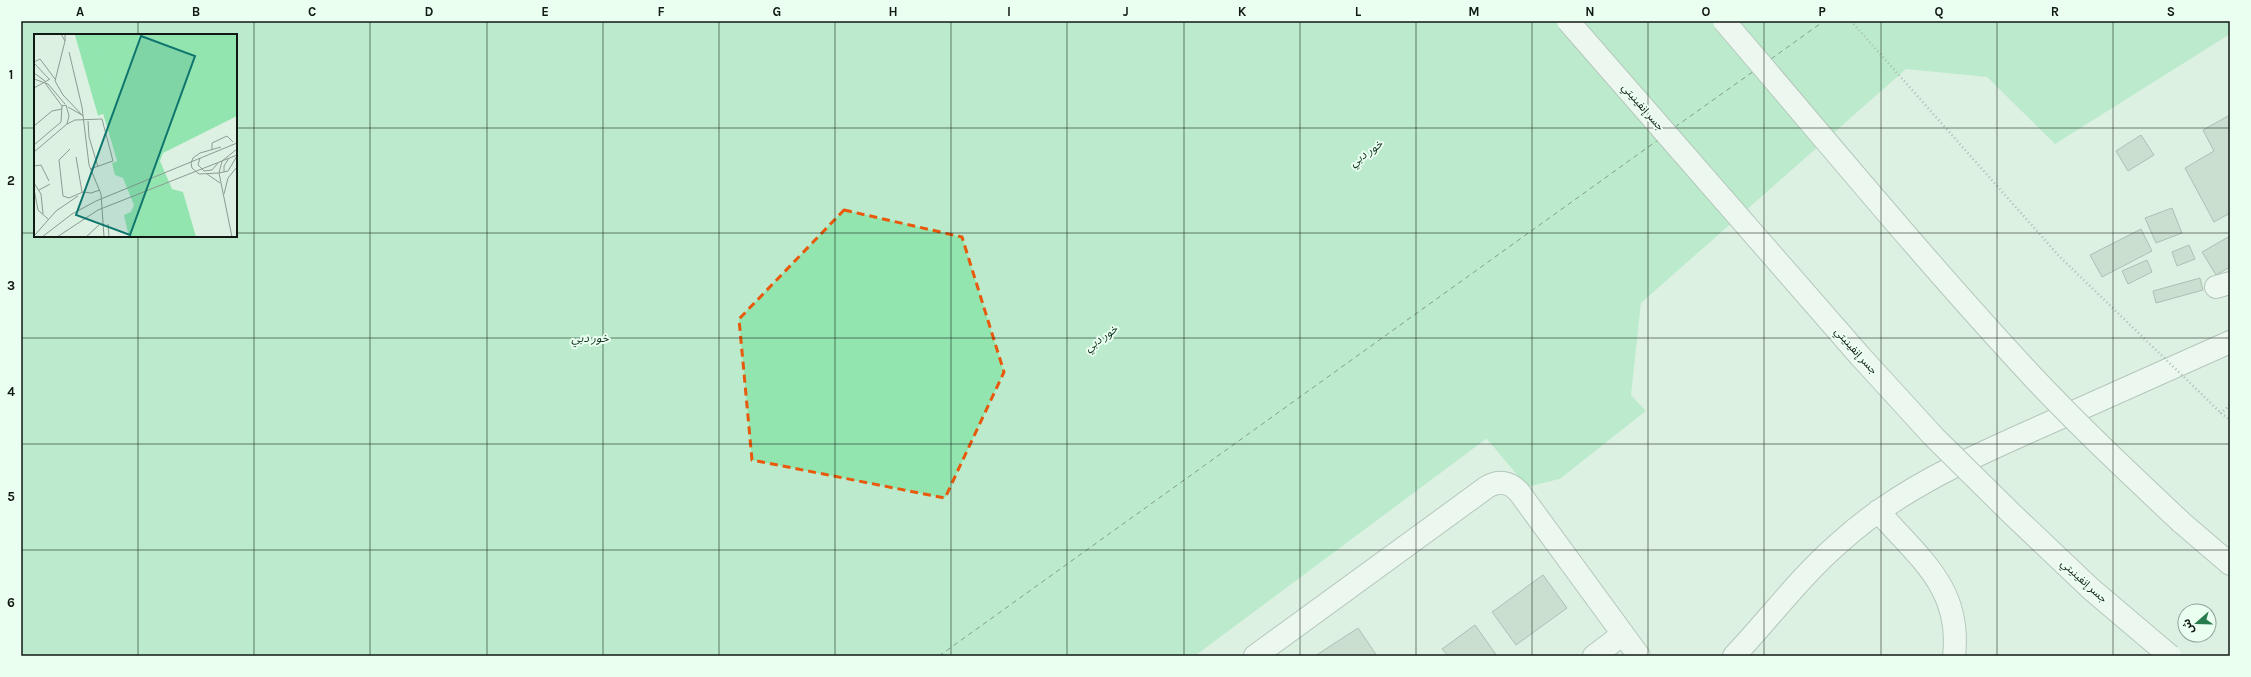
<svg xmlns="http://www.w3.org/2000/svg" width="2251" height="677" viewBox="0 0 2251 677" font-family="Karla,'Noto Sans Arabic',sans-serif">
  <rect width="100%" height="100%" fill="#ddf1e3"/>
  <path fill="#93e5b0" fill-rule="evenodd" d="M21 21H2230V34L2055 144 1987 77 1906 69 1641 303 1631 395 1646 411 1560 479 1527 487 1486 439 1195 656H21ZM35 35H236V236H35Z"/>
  <path fill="#ddf1e3" d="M1646 411 1647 413 1561 481 1527 489 1486 442 1199 656H1195L1487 439 1527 487 1560 479Z"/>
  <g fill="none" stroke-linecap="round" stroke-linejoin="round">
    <path stroke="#153823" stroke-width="1" stroke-dasharray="5 4" stroke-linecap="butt" d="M1771 59 1824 21
      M1675 127 1754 71
      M939 656 1658 140"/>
  </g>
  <path fill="#b6cabb" stroke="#718477" d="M2230 115V213L2214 222 2185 168 2214 151 2203 130Z
    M2141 135 2154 155 2128 171 2116 151Z
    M2172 208 2182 233 2156 243 2145 218Z
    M2141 229 2152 251 2102 277 2090 255Z
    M2230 236V267L2216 275 2202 252Z
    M2189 245 2195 259 2177 266 2172 252Z
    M2147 260 2152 272 2128 284 2122 271Z
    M2200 278 2203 290 2156 303 2153 291Z
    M1543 575 1567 608 1516 645 1492 612Z
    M1475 625 1497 656H1448L1442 649Z
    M1358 628 1377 656H1315Z"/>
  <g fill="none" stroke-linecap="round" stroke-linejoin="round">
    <defs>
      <path id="minor" d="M2216 287 2230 283
        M1878 511C1919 558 1962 588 1954 656
        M1255 656 1487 487C1499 480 1510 482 1519 492L1639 656
        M1594 656 1623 634
        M1734 656C1769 619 1800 577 1839 543 1898 489 1970 458 2042 426 2105 398 2167 370 2230 342"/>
      <path id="highway" d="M2181 522 2230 564"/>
    </defs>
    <use href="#minor" stroke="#839689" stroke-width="24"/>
    <use href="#highway" stroke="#839689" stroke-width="24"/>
    <path stroke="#6f7c73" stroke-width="2.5" stroke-dasharray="1 3" stroke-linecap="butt" d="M2230 405 2221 413 2230 420"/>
    <use href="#minor" stroke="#fff" stroke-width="22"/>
    <use href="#highway" stroke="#fff" stroke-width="22"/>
    <defs>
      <path id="highway-bridge" d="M1568 21 1860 356 1934 437 2012 514 2091 589 2170 656
        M1724 21C1826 140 1926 262 2032 376 2080 427 2130 474 2181 522"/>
    </defs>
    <use href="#highway-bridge" stroke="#839689" stroke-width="24" stroke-linecap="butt"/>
    <path stroke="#6f7c73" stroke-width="2.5" stroke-dasharray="1 3" stroke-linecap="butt" d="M1851 21 2059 256 2221 413"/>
    <use href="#highway-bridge" stroke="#fff" stroke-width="22"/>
  </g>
  <path d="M0 0H2251V677H0ZM844 210 962 237 1004 372 945 498 752 460 739 319Z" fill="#ddf1e3" fill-opacity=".55" fill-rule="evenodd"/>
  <path fill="none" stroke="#e8590c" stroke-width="3" stroke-dasharray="8 5" stroke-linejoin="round" d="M844 210 962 237 1004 372 945 498 752 460 739 319Z"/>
  <path fill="none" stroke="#121914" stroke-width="1" stroke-opacity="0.55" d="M138 21V35M254 21V656M370 21V656M487 21V656M603 21V656M719 21V656M835 21V656M951 21V656M1067 21V656M1184 21V656M1300 21V656M1416 21V656M1532 21V656M1648 21V656M1764 21V656M1881 21V656M1997 21V656M2113 21V656M21 128H35M236 128H2230M21 233H35M236 233H2230M138 236V656M21 338H2230M21 444H2230M21 550H2230"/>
  <g text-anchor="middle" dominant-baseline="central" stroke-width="4" stroke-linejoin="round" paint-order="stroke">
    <g font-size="11" fill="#121914" stroke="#eafff0">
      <text transform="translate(1643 107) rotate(49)">جسر إنفينيتي</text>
      <text transform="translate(1856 351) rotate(48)">جسر إنفينيتي</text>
      <text transform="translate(2084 581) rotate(42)">جسر إنفينيتي</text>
    </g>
    <g font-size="12" font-style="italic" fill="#153823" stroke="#eafff0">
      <text transform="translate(1366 153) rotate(-35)">خور دبي</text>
      <text x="590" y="338">خور دبي</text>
      <text transform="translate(1101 338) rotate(-35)">خور دبي</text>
    </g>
  </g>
  <g transform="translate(34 34)">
    <rect width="203" height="203" fill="#ddf1e3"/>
    <path d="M203 0V82L129 119 126 127 138 155 149 158 162 203H95L90 181 97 178 100 171 89 144 81 141 78 129 83 127 69 80 64 82 41 1Z" fill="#93e5b0"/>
    <path d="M39 0 64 82 69 80 83 127 78 129 79 141 76 129 81 126 68 83H62Z" fill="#ddf1e3"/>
    <path fill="none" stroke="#93e5b0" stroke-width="2" d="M60 0 101 148M105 161 117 203"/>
    <path fill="none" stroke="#8c9b90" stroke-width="1" d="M27 0 31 7V0M31 7 21 47 29 61 49 82M35 18 48 73 55 131 67 160 70 203M0 28 6 25 21 45M0 29 15 45M0 39 11 47M0 45 14 50 31 70M11 49 28 72M0 54 16 45M34 73 48 81M54 87 55 103 64 133M33 90 41 86 68 85 79 127 56 135M0 92 18 77 28 75M0 111 27 88 28 72 32 71 35 82 33 90 0 118M36 115 25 126 29 162 35 164 49 158 57 159 66 156M178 116V109L193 102 199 108M42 123 48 158M166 124 164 131 170 137 178 136 184 129M0 132 7 131 15 147M190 138V132L195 124M185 139 165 140 158 134 157 129 159 124 166 119 187 113M185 139 194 137 203 122M173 140 186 149M0 149 7 160 9 180M0 155 4 176 14 185M5 156 16 150M190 160 194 144 203 133M74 190 75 203M0 202 22 177 44 162M8 203 38 180 62 167 203 109M23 203 64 176 203 121M52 203 65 191M198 203 185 139 188 127 203 115"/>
    <path fill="#0f766e" fill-opacity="0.15" stroke="#0f766e" stroke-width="2" d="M107 2 161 22 96 201 42 181Z"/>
    <rect width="203" height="203" fill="none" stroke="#121914" stroke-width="2"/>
  </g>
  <rect width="2251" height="677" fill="none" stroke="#eafff0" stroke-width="44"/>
  <g transform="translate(2197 623) rotate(250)"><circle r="19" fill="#eafff0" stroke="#94a398"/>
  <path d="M0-3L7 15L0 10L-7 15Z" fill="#287b4c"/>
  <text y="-6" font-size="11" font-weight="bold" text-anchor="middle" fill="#121914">ش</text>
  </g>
  <rect x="22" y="22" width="2207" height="633" fill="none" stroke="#121914" stroke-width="1.5"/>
  <g font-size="13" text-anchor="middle" font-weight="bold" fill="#121914">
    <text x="80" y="16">A</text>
    <text x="196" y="16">B</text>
    <text x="312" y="16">C</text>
    <text x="429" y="16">D</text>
    <text x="545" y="16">E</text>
    <text x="661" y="16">F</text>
    <text x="777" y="16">G</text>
    <text x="893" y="16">H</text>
    <text x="1009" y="16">I</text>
    <text x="1126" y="16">J</text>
    <text x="1242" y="16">K</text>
    <text x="1358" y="16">L</text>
    <text x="1474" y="16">M</text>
    <text x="1590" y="16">N</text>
    <text x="1706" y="16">O</text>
    <text x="1822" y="16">P</text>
    <text x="1939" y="16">Q</text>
    <text x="2055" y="16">R</text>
    <text x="2171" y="16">S</text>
    <text x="11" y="79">1</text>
    <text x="11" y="185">2</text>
    <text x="11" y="290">3</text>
    <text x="11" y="396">4</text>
    <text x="11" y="501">5</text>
    <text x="11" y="607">6</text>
  </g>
</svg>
